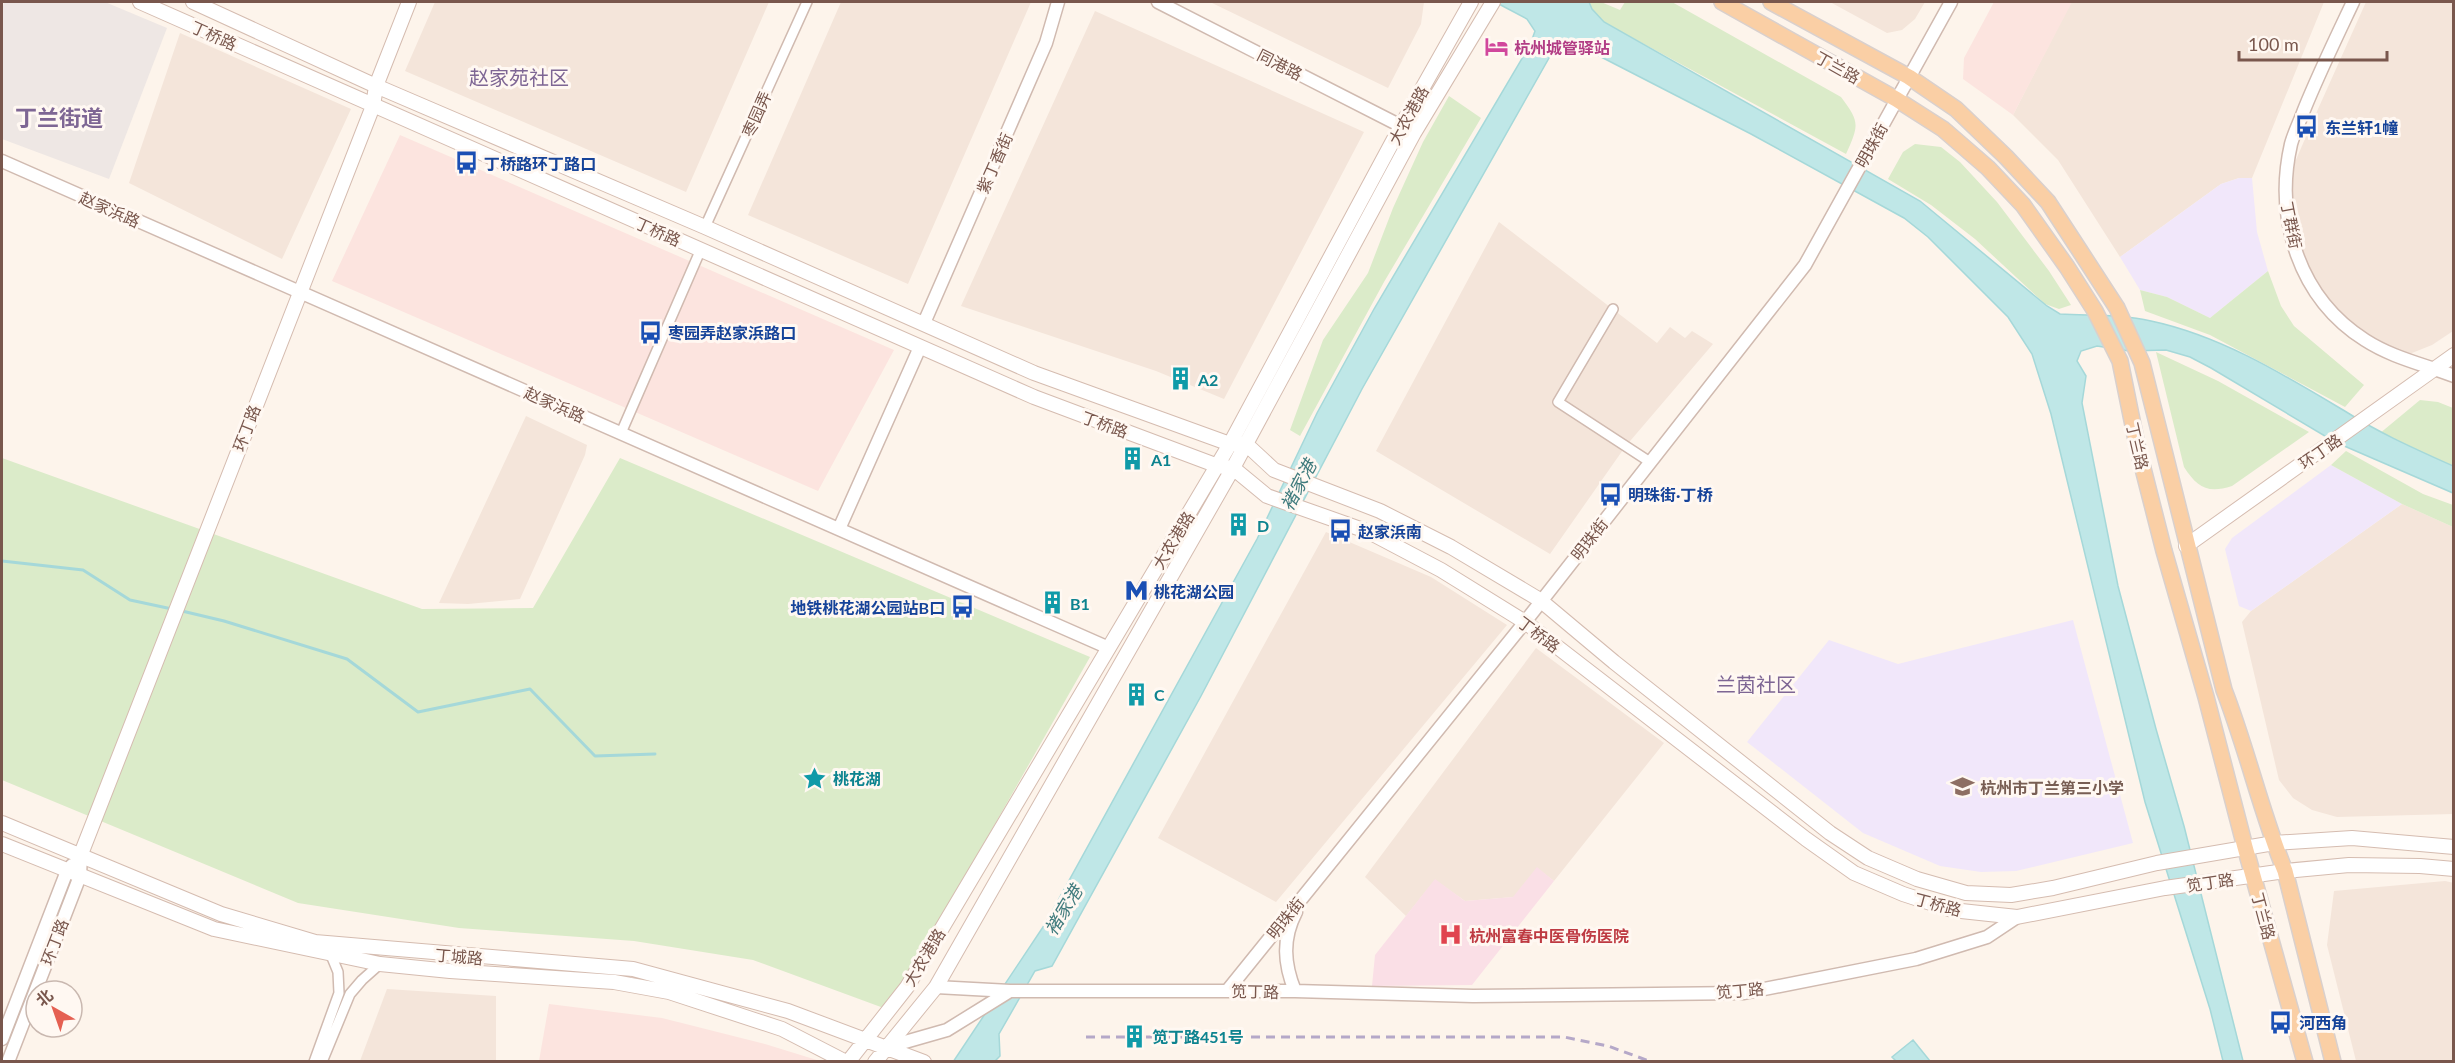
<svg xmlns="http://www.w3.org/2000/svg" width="2455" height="1063" viewBox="0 0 2455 1063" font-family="Lato,'Noto Sans SC',sans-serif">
  <rect width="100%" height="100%" fill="#fdf4eb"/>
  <path fill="#f4e5da" d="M435 2H769L686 192 405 71Z
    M841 2H1031L908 284 748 215Z
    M1210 2H1424L1421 24 1388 88Z
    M1830 2H1925L1915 19 1902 30 1887 33Z
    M2071 2H2324L2252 178H2239L2221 184 2120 257 2058 160 2013 115Z
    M2366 2H2453V331L2432 345 2407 355 2368 345 2339 329 2318 304 2302 279 2285 194 2292 169 2314 118Z
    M1095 11 1364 132 1224 399 1156 371 961 306Z
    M180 33 351 109 282 259 129 183Z
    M1499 222 1657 343 1670 327 1685 338 1692 331 1713 344 1625 447 1550 554 1376 451Z
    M526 416 587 445 585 455 520 599 468 604 439 603Z
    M2402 504 2453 527V814L2337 817 2312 810 2293 798 2279 780 2242 622 2251 611Z
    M1326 532 1431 577 1507 625 1276 902 1158 838Z
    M1536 648 1664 743 1554 881 1537 868 1514 897 1465 901 1435 880 1406 916 1365 877Z
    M2445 881 2454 883 2453 1061H2356L2327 945 2334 891Z
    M387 989 496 996V1061H360Z"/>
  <path fill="#fce4df" d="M1994 2H2072L2013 115 1963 79 1964 58Z
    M400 135 894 350 818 491 332 281Z
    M549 1004 662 1018 765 1044 820 1061H539Z"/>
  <path fill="#eee7e4" d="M4 2H105L167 28 109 179 2 139V10Z"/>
  <path fill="#f1e7fa" d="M2239 178H2252L2257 232 2268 271 2210 318 2167 297 2140 290 2120 257 2221 184Z
    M2331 465 2402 504 2251 611 2239 606 2225 549 2232 538Z
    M2073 620 2133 843 2016 871 1981 872 1940 866 1863 833 1747 742 1829 640 1898 664Z"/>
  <path fill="#fadfe6" d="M1537 867 1554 881 1472 985 1372 986 1375 955 1435 879 1465 901 1513 897Z"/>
  <path fill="#dbebc9" d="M1586 2H1601L1620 10 1625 2H1672L1841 97C1860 122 1859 125 1846 154L1587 13Z
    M1449 96 1481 118 1384 282 1300 436 1290 430 1323 340 1368 273 1393 208 1423 142Z
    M1915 144 1941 147 1960 162 1997 202 2049 271 2071 305 2059 309 2045 304 1975 239 1931 205 1888 179 1903 152Z
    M2268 271 2281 306 2294 326 2364 385 2345 407 2210 335 2145 311 2140 290 2167 297 2210 318Z
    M2156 352 2218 381 2309 432 2232 486C2207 494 2197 487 2184 467Z
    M2420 400 2438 402 2453 408V467L2379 434Z
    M2346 451 2423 494 2453 505V527L2402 504 2331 465Z
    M2 458 422 609 533 608 620 458 1090 657 889 1010 753 960 634 941 459 928 298 903 2 780Z"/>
  <path fill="#bfe7e7" stroke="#a5d8d9" stroke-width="1.5" d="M1495 2H1589L1592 9 1604 22 1920 201 2047 306 2060 314C2090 316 2121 314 2151 321 2222 336 2286 376 2348 413 2381 434 2418 450 2453 466V493L2335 442 2211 368 2190 357 2166 350 2129 351 2097 346 2081 351 2077 361 2086 376 2082 403 2118 586 2156 729 2184 826 2243 1061H2223L2210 1009 2145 802 2051 414 2032 354 2008 317 1928 237 1904 218 1751 134 1568 40 1553 51 1362 389 1201 696 1052 966 1035 971 999 1034 1000 1056 995 1061 953 1062 1045 924 1257 539 1317 413 1374 309 1530 45 1535 31 1527 19Z
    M1913 1040 1930 1061H1896L1892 1057Z"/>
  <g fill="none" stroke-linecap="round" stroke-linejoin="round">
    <path stroke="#a5d8d9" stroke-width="3" d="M2 561 83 570 130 600 172 609
      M182 611 224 621 347 659 418 712 530 689 595 756 655 754"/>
    <defs>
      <path id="minor" d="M705 227 807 2
        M1613 309 1558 402 1650 462
        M621 433 701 249
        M314 1062 339 993 338 972 331 955
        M322 1062 350 994 362 980 380 964"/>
      <path id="tertiary" d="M1158 2 1401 126
        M2353 2C2336 38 2319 73 2304 110 2300 121 2294 133 2291 144 2274 219 2299 298 2365 340 2393 358 2423 364 2454 376
        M2 161 1109 648
        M924 323 1046 43 1058 2
        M839 529 920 347
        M936 987 1010 991H1295L1473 996 1744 993 1916 959 1987 937 2017 917
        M1227 991 1525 622 1805 265 1951 2
        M1295 991C1284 964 1282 939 1296 912
        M2 1039 67 871 72 865
        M884 1048 947 1030 1010 991
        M8 1062 80 876 81 854"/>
      <path id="secondary" d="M140 2 1034 397 1218 466 1233 468 1267 496 1369 532 1441 570 1525 622 1806 839 1854 873 1903 894 1952 910 2017 917 2165 888 2285 871 2349 865 2420 866 2454 869
        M193 2 376 86 705 227 1034 373 1230 444H1246L1274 470 1380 511 1451 547 1540 600 1614 662 1830 833 1868 858 1917 879 1966 893 2011 895 2053 888 2157 863 2274 843 2352 838 2454 847
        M2186 546 2454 355
        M2 823 221 914 315 942 633 969 788 1011 924 1062
        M2 844 214 929 380 964 450 971 614 982 669 992 782 1029 846 1062
        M81 854 373 106 376 86 409 2
        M848 1062 907 987 1230 444 1401 126 1471 2
        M875 1062 936 987 1233 468 1414 133 1493 2"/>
      <path id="primary" d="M1722 2 1896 99 1943 129 1988 168 2023 205 2067 267 2095 311 2120 361 2137 445 2164 551 2206 697 2245 847 2305 1062
        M1771 2 1909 77 1956 109 2006 157 2048 202 2080 251 2117 308 2142 363 2224 690C2247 749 2261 812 2285 871L2333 1062"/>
    </defs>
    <use href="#minor" stroke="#d0bab0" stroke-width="12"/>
    <use href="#tertiary" stroke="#d0bab0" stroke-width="15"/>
    <use href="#secondary" stroke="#d5bcb0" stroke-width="16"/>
    <use href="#primary" stroke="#d9d0cd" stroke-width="18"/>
    <use href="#minor" stroke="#fff" stroke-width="9"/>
    <use href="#tertiary" stroke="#fff" stroke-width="12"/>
    <use href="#secondary" stroke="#fff" stroke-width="14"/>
    <use href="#primary" stroke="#facfa5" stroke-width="15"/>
    <path stroke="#b5a8c8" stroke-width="3" stroke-dasharray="9 6" stroke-linecap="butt" d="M1086 1037H1564L1608 1046 1652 1062"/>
  </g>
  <defs>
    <symbol id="hotel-bare" viewBox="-9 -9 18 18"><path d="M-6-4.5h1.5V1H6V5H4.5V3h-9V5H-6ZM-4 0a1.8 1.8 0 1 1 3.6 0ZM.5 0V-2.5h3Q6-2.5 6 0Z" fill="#d1479c" stroke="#fff8f2" stroke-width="2.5" paint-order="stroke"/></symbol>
    <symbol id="bus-bare" viewBox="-9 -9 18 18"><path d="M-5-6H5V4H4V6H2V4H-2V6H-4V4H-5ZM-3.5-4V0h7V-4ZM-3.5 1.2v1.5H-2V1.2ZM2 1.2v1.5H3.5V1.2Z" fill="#1a4fb4" stroke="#fff8f2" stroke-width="2.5" paint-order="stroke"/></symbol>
    <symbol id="building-bare" viewBox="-9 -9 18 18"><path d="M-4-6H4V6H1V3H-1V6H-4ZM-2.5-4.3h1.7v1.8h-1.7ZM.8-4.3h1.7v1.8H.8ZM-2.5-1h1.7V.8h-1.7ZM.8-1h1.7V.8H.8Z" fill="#0f9aa8" stroke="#fff8f2" stroke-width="2.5" paint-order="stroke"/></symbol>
    <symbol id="metro-bare" viewBox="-9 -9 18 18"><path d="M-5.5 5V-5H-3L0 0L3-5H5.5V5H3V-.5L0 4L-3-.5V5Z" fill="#1a4fb4" stroke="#fff8f2" stroke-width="2.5" paint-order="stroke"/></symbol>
    <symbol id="sight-bare" viewBox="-9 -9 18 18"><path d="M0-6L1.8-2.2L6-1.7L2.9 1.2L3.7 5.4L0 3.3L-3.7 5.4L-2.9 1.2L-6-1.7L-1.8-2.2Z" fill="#0f9aa8" stroke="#fff8f2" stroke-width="2.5" paint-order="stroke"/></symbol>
    <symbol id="school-bare" viewBox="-9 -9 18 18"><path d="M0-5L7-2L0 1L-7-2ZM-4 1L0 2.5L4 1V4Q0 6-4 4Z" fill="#8d6e63" stroke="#fff8f2" stroke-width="2.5" paint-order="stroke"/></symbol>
    <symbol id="hospital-bare" viewBox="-9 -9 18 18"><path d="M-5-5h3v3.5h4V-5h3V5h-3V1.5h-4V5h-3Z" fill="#e0444e" stroke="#fff8f2" stroke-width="2.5" paint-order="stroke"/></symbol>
  </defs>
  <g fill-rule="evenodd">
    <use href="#hotel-bare" x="1480" y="30" width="33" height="33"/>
    <use href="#bus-bare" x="2290" y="110" width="33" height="33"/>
    <use href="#bus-bare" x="450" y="146" width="33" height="33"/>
    <use href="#bus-bare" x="634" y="316" width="33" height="33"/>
    <use href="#building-bare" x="1164" y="362" width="33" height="33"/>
    <use href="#building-bare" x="1116" y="442" width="33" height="33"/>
    <use href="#bus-bare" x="1594" y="478" width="33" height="33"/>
    <use href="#building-bare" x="1222" y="508" width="33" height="33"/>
    <use href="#bus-bare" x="1324" y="514" width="33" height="33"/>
    <use href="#metro-bare" x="1120" y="574" width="33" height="33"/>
    <use href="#building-bare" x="1036" y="586" width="33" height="33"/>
    <use href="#bus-bare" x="946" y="590" width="33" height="33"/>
    <use href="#building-bare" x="1120" y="678" width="33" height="33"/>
    <use href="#sight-bare" x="798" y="762" width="33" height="33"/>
    <use href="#school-bare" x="1946" y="770" width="33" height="33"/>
    <use href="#hospital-bare" x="1434" y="918" width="33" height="33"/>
    <use href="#bus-bare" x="2264" y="1006" width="33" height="33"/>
    <use href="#building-bare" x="1118" y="1020" width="33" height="33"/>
  </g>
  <g text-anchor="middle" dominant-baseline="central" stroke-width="6" stroke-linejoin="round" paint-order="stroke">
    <g font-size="16" fill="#79574d" stroke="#fff8f2">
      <text transform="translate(214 35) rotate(24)">丁桥路</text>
      <text transform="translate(1280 64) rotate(27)">同港路</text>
      <text transform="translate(1838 67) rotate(29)">丁兰路</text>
      <text transform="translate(756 114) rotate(-66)">枣园弄</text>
      <text transform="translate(1408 115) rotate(-61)">大农港路</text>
      <text transform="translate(1871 145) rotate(-61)">明珠街</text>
      <text transform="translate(994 163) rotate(-66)">紫丁香街</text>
      <text transform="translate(110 209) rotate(24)">赵家浜路</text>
      <text transform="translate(2292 225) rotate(79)">丁群街</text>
      <text transform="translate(658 231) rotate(24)">丁桥路</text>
      <text transform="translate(555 404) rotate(24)">赵家浜路</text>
      <text transform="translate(1105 424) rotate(20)">丁桥路</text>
      <text transform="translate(246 428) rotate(-69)">环丁路</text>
      <text transform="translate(2138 446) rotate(77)">丁兰路</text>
      <text transform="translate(2320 451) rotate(-35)">环丁路</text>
      <text transform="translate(1589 539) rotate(-52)">明珠街</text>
      <text transform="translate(1173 540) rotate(-59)">大农港路</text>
      <text transform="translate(1539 634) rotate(37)">丁桥路</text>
      <text transform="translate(2210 882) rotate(-8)">笕丁路</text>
      <text transform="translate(1938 904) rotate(15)">丁桥路</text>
      <text transform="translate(2264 916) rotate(75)">丁兰路</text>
      <text transform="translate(1285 918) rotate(-51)">明珠街</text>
      <text transform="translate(54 942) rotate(-69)">环丁路</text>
      <text transform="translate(459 956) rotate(5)">丁城路</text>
      <text transform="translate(924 957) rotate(-59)">大农港路</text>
      <text transform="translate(1740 990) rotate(-5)">笕丁路</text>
      <text transform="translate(1255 991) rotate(1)">笕丁路</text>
    </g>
    <g font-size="16" font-weight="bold" fill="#b23c85" stroke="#fff8f2" text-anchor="start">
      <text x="1514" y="47">杭州城管驿站</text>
    </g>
    <g font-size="16" font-weight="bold" fill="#164399" stroke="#fff8f2" text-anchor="start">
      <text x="2325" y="127">东兰轩1幢</text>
      <text x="484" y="163">丁桥路环丁路口</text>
      <text x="668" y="332">枣园弄赵家浜路口</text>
      <text x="1628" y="494">明珠街·丁桥</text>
      <text x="1358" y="531">赵家浜南</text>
      <text x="1154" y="591">桃花湖公园</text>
      <text x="945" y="607" text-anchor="end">地铁桃花湖公园站B口</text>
      <text x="2299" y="1022">河西角</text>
    </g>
    <g font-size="16" font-weight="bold" fill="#0d838f" stroke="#fff8f2" text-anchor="start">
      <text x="1198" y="379">A2</text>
      <text x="1151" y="459">A1</text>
      <text x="1257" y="525">D</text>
      <text x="1070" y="603">B1</text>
      <text x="1154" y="694">C</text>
      <text x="833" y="778">桃花湖</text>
      <text x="1152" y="1036">笕丁路451号</text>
    </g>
    <g font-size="16" font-weight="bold" fill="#785e54" stroke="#fff8f2" text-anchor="start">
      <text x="1980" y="787">杭州市丁兰第三小学</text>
    </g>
    <g font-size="16" font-weight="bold" fill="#be3a42" stroke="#fff8f2" text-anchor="start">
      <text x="1469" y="935">杭州富春中医骨伤医院</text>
    </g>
    <g font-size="18" font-style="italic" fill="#407b7d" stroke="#fff8f2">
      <text transform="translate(1298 485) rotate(-62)">褚家港</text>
      <text transform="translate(1063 910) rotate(-59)">褚家港</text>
    </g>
    <g font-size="20" fill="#7e6694" stroke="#fff8f2">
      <text x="519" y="77">赵家苑社区</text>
      <text x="1756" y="684">兰茵社区</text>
    </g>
    <g font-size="22" font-weight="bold" fill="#7e6694" stroke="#fff8f2">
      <text x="59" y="117">丁兰街道</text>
    </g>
  </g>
  <rect width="2455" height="1063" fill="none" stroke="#79574d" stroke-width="6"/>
  <g transform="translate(54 1009) rotate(320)"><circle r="28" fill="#fff8f2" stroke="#c9b8b0" stroke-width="1.5"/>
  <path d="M0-4.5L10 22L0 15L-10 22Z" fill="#e56052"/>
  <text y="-9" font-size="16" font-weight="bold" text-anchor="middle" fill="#79574d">北</text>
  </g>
  <path d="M2239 51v9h148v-9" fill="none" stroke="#79574d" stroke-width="3"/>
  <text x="2248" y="51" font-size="18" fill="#79574d" stroke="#fff8f2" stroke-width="4.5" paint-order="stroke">100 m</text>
</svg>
